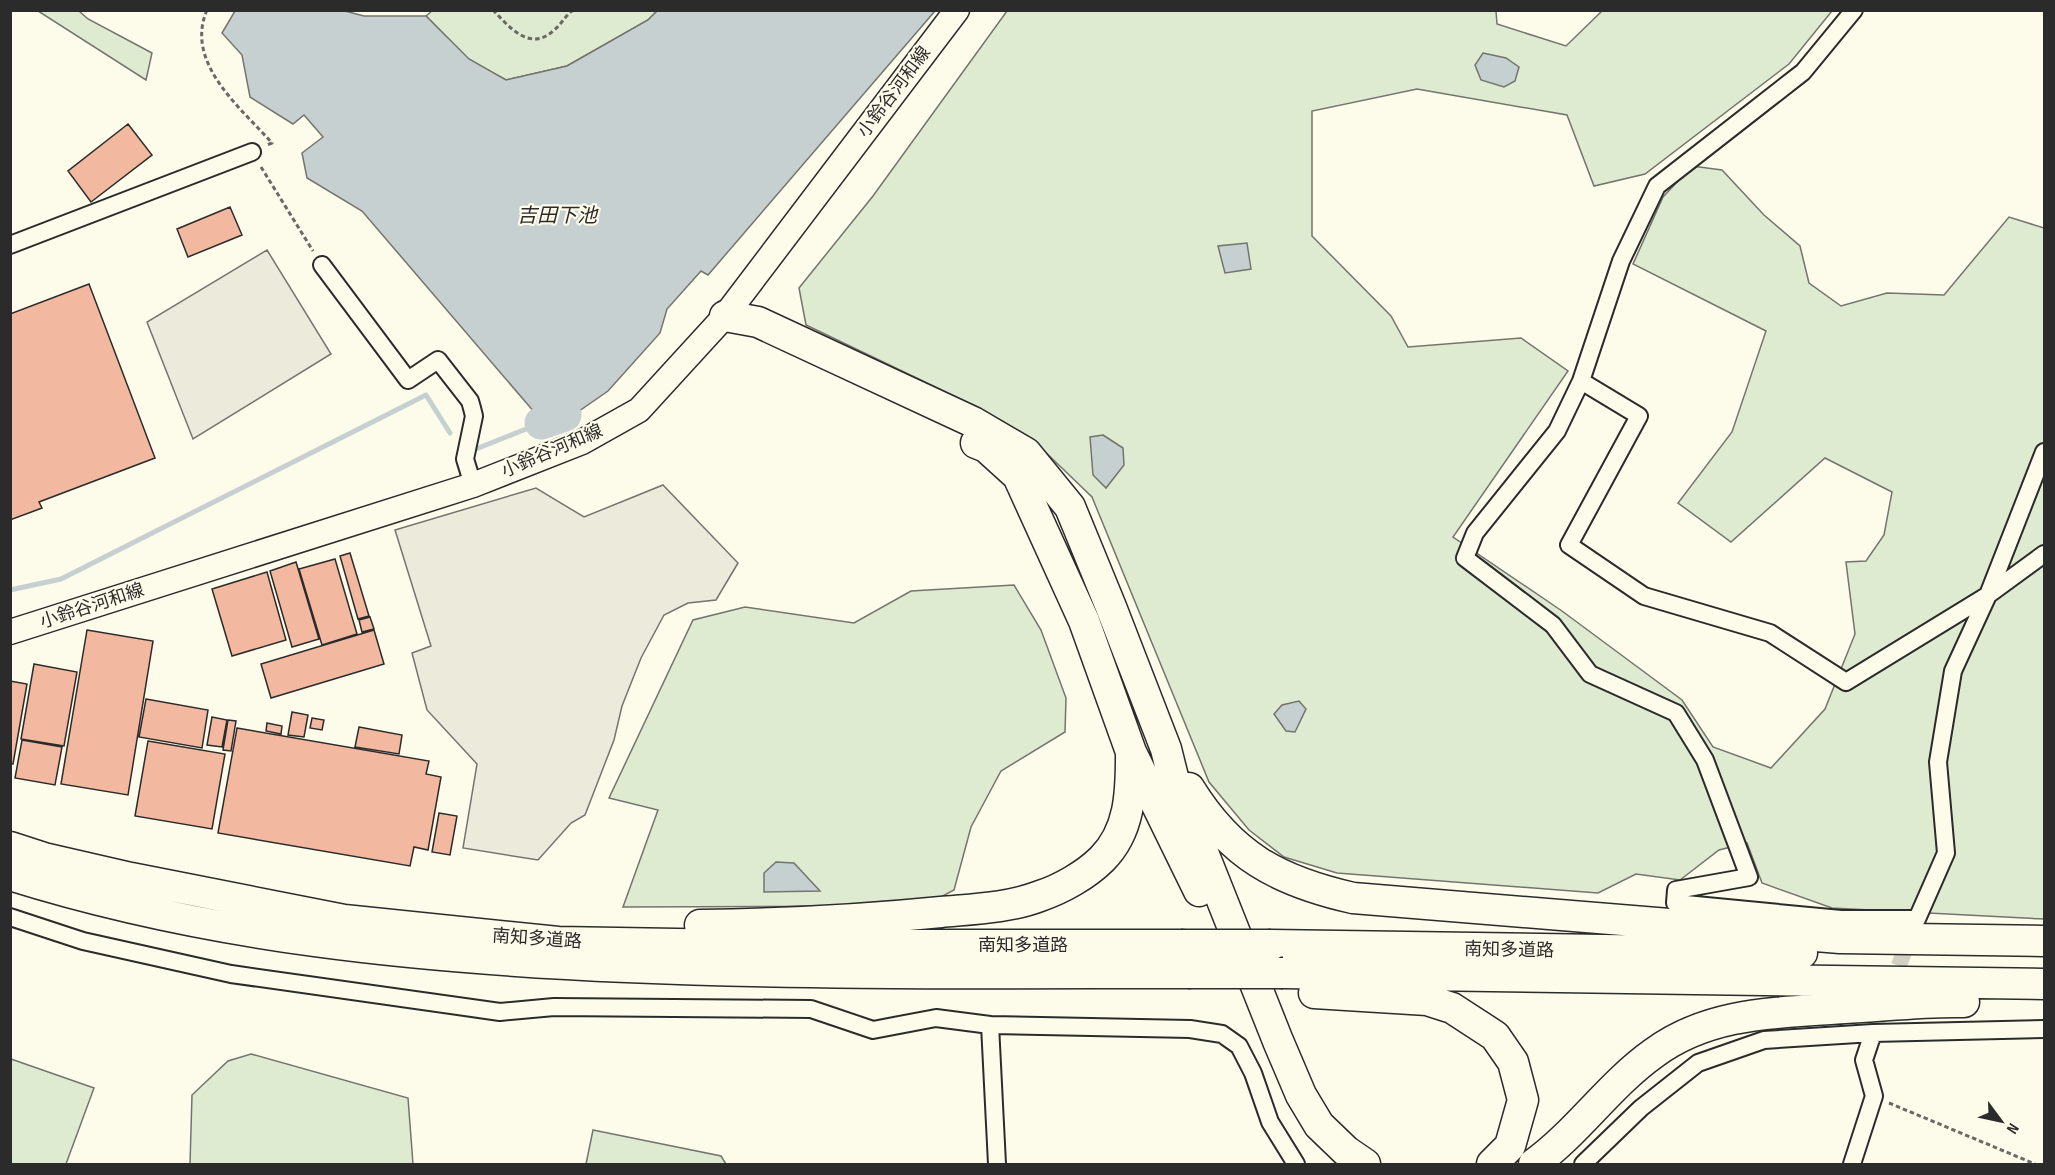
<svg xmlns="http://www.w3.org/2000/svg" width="2055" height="1175" viewBox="0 0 2055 1175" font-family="'Sofia Sans Condensed','Noto Sans JP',sans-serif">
  <rect width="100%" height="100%" fill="#fdfbea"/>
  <path fill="#deebd1" stroke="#74746e" stroke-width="1.5" d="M433 10 657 11 648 20 567 66 506 80 469 60 426 16Z
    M38 11H79L88 19 152 53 146 80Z
    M1007 11H1496L1497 24 1566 46 1602 11H1832L1789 64 1645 174 1594 186 1567 115 1417 89 1312 111V236L1391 316 1408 347 1521 338 1568 371 1453 537 1562 611 1682 700 1713 747 1771 768 1825 709 1855 634 1846 562 1866 561 1884 535 1892 492 1825 458 1731 542 1678 503 1732 432 1766 331 1633 264 1663 197 1692 166 1722 170 1764 215 1800 246 1809 283 1841 306 1887 293 1944 295 2009 217 2044 228V919L1832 908 1762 883 1747 843 1719 850 1680 880 1636 874 1598 893 1337 873 1284 857 1249 830 1209 782 1092 497 1037 444 979 408 806 325 799 288 873 196Z
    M1014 585 1041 630 1066 698 1065 732 1001 771 971 827 954 890 924 906 623 907 658 810 609 798 693 620 745 607 854 623 911 591Z
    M251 1054 408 1098 413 1164H190L192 1095 228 1061Z
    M11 1059 94 1088 66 1164H11Z
    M593 1130 721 1156 726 1164H586Z"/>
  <path fill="#eceadb" stroke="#74746e" stroke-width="1.5" d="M267 250 331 354 193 439 147 322Z
    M663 485 738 563 716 600 688 603 664 615 641 658 622 706 614 740 585 815 571 823 538 860 463 848 477 764 427 710 412 653 431 646 395 530 536 488 584 517Z"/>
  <path fill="#c7d0d0" stroke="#74746e" stroke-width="1.5" d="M341 10 364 16H426L469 59 506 80 567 66 648 20 657 11H935L708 275 701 271 667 309 660 333 608 391 566 420 562 409 535 413 362 211 307 178 302 153 323 137 304 115 293 124 250 97 242 55 222 33 235 11Z
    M1483 53 1506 58 1519 67 1515 81 1504 87 1481 80 1475 65Z
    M1247 243 1251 269 1225 273 1218 246Z
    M1103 435 1123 448 1124 465 1106 488 1093 475 1090 437Z
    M1299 701 1306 709 1295 732 1286 731 1274 714 1282 705Z
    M776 862 794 863 820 891 764 892V873Z"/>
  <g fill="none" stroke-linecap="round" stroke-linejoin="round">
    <path stroke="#c7d0d0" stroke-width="5" d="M476 449 541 423
      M10 590 61 579 426 395 450 433"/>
    <path stroke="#c7d0d0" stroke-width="33" d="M541 423 565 415"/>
  </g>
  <path fill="#f2b8a0" stroke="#2b2b2b" stroke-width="1.5" d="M128 124 152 155 91 202 68 171Z
    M230 207 242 235 188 257 177 229Z
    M89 284 155 458 39 502 42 508 10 520V314Z
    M350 553 369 616 358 619 340 556Z
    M335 559 357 634 322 645 299 569Z
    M296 562 319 639 292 647 270 571Z
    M267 572 286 640 232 656 212 589Z
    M370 617 374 629 362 632 359 620Z
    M87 630 153 641 128 795 61 784Z
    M374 630 384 664 271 698 261 664Z
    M34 664 77 672 64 746 21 739Z
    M10 681 27 684 13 764H10Z
    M146 699 208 710 202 748 139 737Z
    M292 712 308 715 304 737 288 735Z
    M212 717 227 720 222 747 207 745Z
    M312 718 324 720 322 730 310 728Z
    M228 720 236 721 231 751 223 750Z
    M267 723 282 726 281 734 266 731Z
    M359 727 402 735 399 754 355 747Z
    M237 728 429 761 426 774 441 777 428 850 414 847 410 866 218 833Z
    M22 740 62 747 55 785 15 778Z
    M148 741 225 754 212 829 135 816Z
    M439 813 457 816 450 855 432 852Z"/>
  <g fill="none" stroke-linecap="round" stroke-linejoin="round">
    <path stroke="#d3d1c4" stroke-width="16" stroke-dasharray="16 8" stroke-linecap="butt" d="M1873 1033 1911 934"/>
    <defs>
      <path id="minor" d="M1854 10 1803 72 1657 186 1621 261 1581 381 1557 431 1475 533 1465 558 1553 625 1590 674 1676 713 1705 760 1749 877 1676 890 1675 903 1841 919H1917L1946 853 1938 762 1953 671 1988 595 2044 452
        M10 245 252 152
        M322 265 408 380 438 360 470 401 472 408 474 416 465 459 473 485
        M1581 381 1639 416 1569 545 1644 596 1770 633 1846 682 1988 595 2044 554
        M10 917 83 941 231 974 500 1012 554 1007 811 1009 873 1030 936 1018 990 1025 997 1164
        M990 1025 1190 1029 1222 1034 1239 1046 1253 1073 1270 1122 1296 1164
        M1583 1164 1641 1108 1698 1063 1764 1040 1873 1033 2044 1029
        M1852 1164 1874 1096 1864 1060 1873 1033"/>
      <path id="secondary" d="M10 632 473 485 582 442 639 410 725 316 957 10"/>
      <path id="motorway" d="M725 316 758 322 973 422 1026 453 1070 507 1111 607 1166 749 1173 777 1278 1041 1301 1095 1319 1125 1346 1151 1365 1164
        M976 443 986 447 1018 476 1084 621 1131 752 1199 891
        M1189 788C1231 856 1278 881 1353 898L1840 938 2044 941
        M10 847 44 858 131 878 344 920 558 942 736 945H1181
        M10 875C211 938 418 958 627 967 814 975 1001 973 1188 973
        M700 925C780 924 861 920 941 912 974 909 1009 908 1040 896 1061 889 1086 875 1102 859 1130 831 1131 793 1131 756
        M1271 945 1802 953
        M1283 973 2044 984
        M1314 993 1427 1000 1452 1008 1495 1036 1513 1062 1523 1100 1510 1146 1492 1164
        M1534 1164C1578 1132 1609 1085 1654 1053 1711 1011 1779 1013 1845 1008 1885 1006 1924 1001 1964 1002"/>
    </defs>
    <use href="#minor" stroke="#2b2b2b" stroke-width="20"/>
    <use href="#secondary" stroke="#2b2b2b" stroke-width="27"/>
    <use href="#motorway" stroke="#2b2b2b" stroke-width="33"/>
    <path stroke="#6a6964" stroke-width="3" stroke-dasharray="4.5 3" stroke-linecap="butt" d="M207 10C184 63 241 108 272 143L267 145
      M493 10C509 27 530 52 553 31 561 25 565 16 573 10
      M261 167 313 251
      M1889 1103 2035 1164"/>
    <use href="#minor" stroke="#fdfbea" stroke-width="16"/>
    <use href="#secondary" stroke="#fdfbea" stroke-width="24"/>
    <use href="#motorway" stroke="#fdfbea" stroke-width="30"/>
    <defs>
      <path id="motorway-bridge" d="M1181 945H1271
        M1188 973H1283"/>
    </defs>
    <use href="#motorway-bridge" stroke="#2b2b2b" stroke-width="33" stroke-linecap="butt"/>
    <use href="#motorway-bridge" stroke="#fdfbea" stroke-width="30"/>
  </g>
  <g text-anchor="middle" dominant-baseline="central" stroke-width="4.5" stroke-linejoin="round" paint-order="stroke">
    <g font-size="18" fill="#2b2b2b" stroke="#fdfbea">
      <text transform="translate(894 92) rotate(-53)">小鈴谷河和線</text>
      <text transform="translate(552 451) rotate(-23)">小鈴谷河和線</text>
      <text transform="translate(92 606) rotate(-18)">小鈴谷河和線</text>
      <text transform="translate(537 939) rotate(4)">南知多道路</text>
      <text x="1023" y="945">南知多道路</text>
      <text transform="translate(1509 950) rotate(1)">南知多道路</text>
    </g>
    <g font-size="20" font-style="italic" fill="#2b2b2b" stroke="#fdfbea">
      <text x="557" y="216">吉田下池</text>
    </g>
  </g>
  <rect width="2055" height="1175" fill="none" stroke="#2b2b2b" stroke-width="24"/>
  <g transform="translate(2001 1121) rotate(123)" stroke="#fdfbea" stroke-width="4.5" paint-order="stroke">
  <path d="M0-4.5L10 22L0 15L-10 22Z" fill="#2b2b2b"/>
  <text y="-9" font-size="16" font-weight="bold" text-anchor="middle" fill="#2b2b2b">N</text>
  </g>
</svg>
